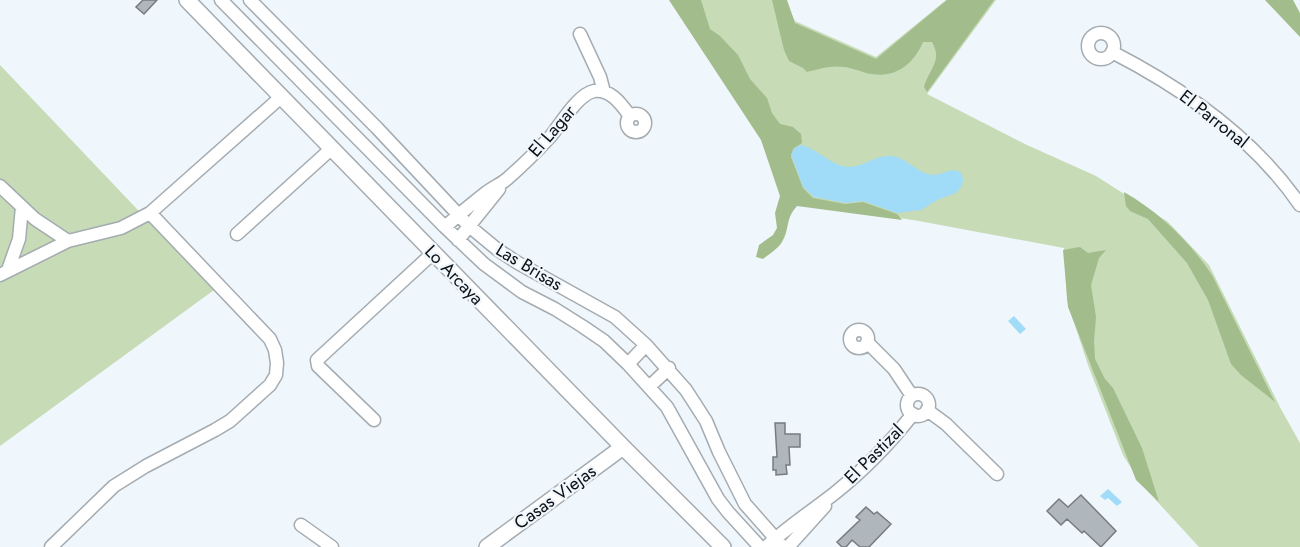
<svg xmlns="http://www.w3.org/2000/svg" width="1300" height="547" viewBox="0 0 1300 547" font-family="Jost,sans-serif">
  <rect width="100%" height="100%" fill="#eff6fc"/>
  <path fill="#c6dbb6" d="M669 0H785L795 21 876 57 946 0H996L927 94 1027 145 1096 176 1168 222 1209 265 1282 411 1300 443V547H1199L1142 485 1123 455 1088 365 1067 301 1064 248 919 221 794 202 762 140Z
    M0 65 214 290 0 446Z"/>
  <path fill="#a2bc8c" d="M669 0H701L710 29 720 36 738 55 750 79 767 98 772 113 780 124 793 127 801 134 802 143 793 149 791 157 803 188 813 198 845 204 863 202 897 214 902 220 797 206C785 219 790 229 782 242 778 249 769 254 763 259L756 257 759 245 773 235 777 228 775 213 780 196 761 140Z
    M772 0H787L795 23 876 59 947 0H994L927 92 924 87C929 69 943 61 932 42H923C914 63 897 78 872 74 863 73 854 68 844 67 832 65 819 69 807 72L803 68 789 61 784 50Z
    M1265 0H1293L1300 13V37Z
    M1124 192C1159 212 1190 242 1212 275L1275 402 1241 375 1231 364 1208 300 1187 263 1148 219 1130 211 1126 206Z
    M1080 247 1088 253 1106 250 1099 258 1091 285 1096 317 1094 341 1095 359 1105 379 1113 388 1142 448 1159 502 1136 480 1068 307 1063 250Z"/>
  <path fill="#a0dcf7" d="M802 145C819 150 831 166 849 167 864 167 875 155 890 156 906 156 917 174 933 175 940 175 948 170 955 170L961 173 963 179 962 186 956 193 937 200 921 210 897 213 863 201 846 203 814 197 803 187 791 154 796 147Z
    M1014 316 1026 329 1020 334 1008 321Z
    M1108 489 1122 502 1117 506 1108 498 1105 500 1100 496Z"/>
  <path fill="#b0b7bc" stroke="#767c81" stroke-width="1.5" d="M143 0H157L144 14 136 7Z
    M775 423H785V434H800V447H789L790 465H786L787 474 776 475V470H773V457H777Z
    M1081 495 1116 531 1101 547 1084 531 1082 533 1067 519 1061 525 1047 511 1059 499 1068 507Z
    M866 507 874 514 877 512 891 524 869 547H860L852 540 846 547H842L837 542 860 520 856 517Z"/>
  <g fill="none" stroke-linecap="round" stroke-linejoin="round">
    <defs>
      <path id="minor" d="M221 0 445 227 484 264 522 292 555 309 582 326 604 341 628 364 667 407 718 499 728 512 760 547
        M250 0 377 128 469 226 498 250 518 263 615 317 646 345 686 390 706 421 719 452 745 504 783 547
        M1088 46a13 13 0 1 1 26 0a13 13 0 1 1-26 0Z
        M580 34 600 77 604 92
        M1112 52C1184 89 1254 138 1300 205
        M627 123a9 9 0 1 1 18 0a9 9 0 1 1-18 0Z
        M0 186 35 219 68 241
        M445 227C458 215 473 203 487 192 494 187 501 184 507 179 522 166 536 152 550 137 560 125 578 94 594 91 611 89 621 104 630 116
        M237 234 331 149
        M458 240 499 189
        M8 270 19 239 22 207
        M0 275 68 241 121 228 150 213 281 97
        M850 339a9 9 0 1 1 18 0a9 9 0 1 1-18 0Z
        M867 342 894 369 912 396
        M628 364 646 345
        M649 387 669 368
        M907 405a11 11 0 1 1 22 0a11 11 0 1 1-22 0Z
        M927 410 946 424 997 474
        M374 420 318 366 317 360 433 253
        M301 525 332 547
        M51 547 114 486 146 466 215 430 230 421 270 385 276 375 277 363 275 350 270 339 150 213
        M766 547C787 527 812 511 835 493 864 470 890 443 913 414
        M788 547 825 506"/>
      <path id="tertiary" d="M187 0 623 447 723 547
        M487 547 623 447"/>
    </defs>
    <use href="#minor" stroke="#a5acb1" stroke-width="15"/>
    <use href="#tertiary" stroke="#a5acb1" stroke-width="18"/>
    <use href="#minor" stroke="#fff" stroke-width="12"/>
    <use href="#tertiary" stroke="#fff" stroke-width="15"/>
  </g>
  <g text-anchor="middle" dominant-baseline="central" stroke-width="4.5" stroke-linejoin="round" paint-order="stroke">
    <g font-size="18" fill="#0d1012" stroke="#eff6fc">
      <text transform="translate(1214 119) rotate(38)">El Parronal</text>
      <text transform="translate(552 131) rotate(-49)">El Lagar</text>
      <text transform="translate(529 267) rotate(31)">Las Brisas</text>
      <text transform="translate(454 275) rotate(46)">Lo Arcaya</text>
      <text transform="translate(874 454) rotate(-45)">El Pastizal</text>
      <text transform="translate(555 497) rotate(-36)">Casas Viejas</text>
    </g>
  </g>
</svg>
